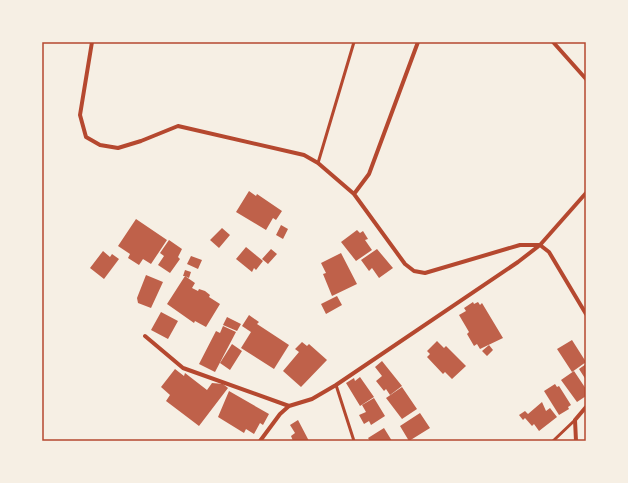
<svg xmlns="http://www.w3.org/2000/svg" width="628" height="483" viewBox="0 0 628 483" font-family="Poppins,sans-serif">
  <rect width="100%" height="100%" fill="#f6efe4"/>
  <path fill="#bf614a" d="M249 191 256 196 257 194 282 211 276 220 273 218 266 230 236 212Z
    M136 219 167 240 151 264 143 259 139 265 128 258 130 254 118 246Z
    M281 225 288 229 283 239 276 235Z
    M222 228 230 235 219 248 210 240Z
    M357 230 360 233 363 231 368 239 365 240 372 250 356 261 341 242Z
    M169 240 182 249 178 257 180 259 170 273 158 265 164 256 160 253Z
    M246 247 263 261 256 270 254 268 252 272 236 259Z
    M271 249 277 254 268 264 262 259Z
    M377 249 393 268 379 278 372 268 369 271 361 260Z
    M103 251 110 257 112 254 119 259 104 279 90 268Z
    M341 253 357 284 332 296 323 274 326 273 321 263Z
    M191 256 202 260 198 269 187 264Z
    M185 270 191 272 189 278 185 276 195 283 192 288 198 291 199 289 205 291 210 295 209 297 220 304 206 327 195 321 194 323 167 304 185 276H183Z
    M146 275 163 282 151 308 138 303 137 298Z
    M337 296 342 305 326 314 321 304Z
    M473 302 474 304 478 302 480 305 482 303 503 338 480 349 477 344 474 346 467 334 469 332 459 315 466 311 464 308Z
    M161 312 178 321 168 339 151 330Z
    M249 315 259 322 257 324 289 345 274 369 241 348 251 332 242 326Z
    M227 317 241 324 237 331 223 325Z
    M223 326 236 332 215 372 199 364 216 331 220 333Z
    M572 340 586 362 572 372 557 349Z
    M437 341 444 348 446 346 466 366 452 379 445 372 443 374 427 357 430 354 427 351Z
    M302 342 307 346 309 344 327 360 301 387 283 371 299 352 295 349Z
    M232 344 242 351 230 370 220 363Z
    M489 345 493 350 487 356 482 351Z
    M382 361 402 386 390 395 386 389 384 391 376 381 382 376 375 367Z
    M586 364V380L579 369Z
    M175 369 184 376 185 373 207 390 212 383 223 384 228 388 199 426 166 401 170 395 161 387Z
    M574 371 586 389V396L577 402 561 380Z
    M360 377 374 397 360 406 346 383 354 378 355 381Z
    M555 384 557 387 559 386 571 405 568 407 569 409 559 415 544 391Z
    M402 387 417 409 402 419 386 398Z
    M229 391 269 414 263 425 260 423 254 434 246 429 244 433 218 417Z
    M374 398 385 416 371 425 369 421 364 424 359 415 366 412 362 405Z
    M542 402 546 411 550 408 557 417 539 431 534 424 532 426 525 418 523 420 519 415 525 411 528 414Z
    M420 413 430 428 409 441 400 426Z
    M298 420 309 441H293L291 436 295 433 290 425Z
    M384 428 392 441H370L368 438Z"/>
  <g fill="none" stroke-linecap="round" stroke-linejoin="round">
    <path stroke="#b5482f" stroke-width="3" d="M318 163 354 42
      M336 385 354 441
      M553 441 575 420"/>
    <path stroke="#b5482f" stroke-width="4" d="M92 42 80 115 86 137 100 145 118 148 141 141 178 126 304 155 318 163 354 194 405 264 414 271 425 273 520 245H540L549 252 586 314
      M553 42 586 79
      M354 194 369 174 418 42
      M145 336 183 368 289 406
      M260 441 280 414 289 406 312 399 336 385 518 262 540 245 586 193
      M576 441 575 420 586 407"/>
  </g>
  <rect width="628" height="483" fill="none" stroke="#f6efe4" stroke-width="86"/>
  <rect x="43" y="43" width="542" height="397" fill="none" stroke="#b5482f" stroke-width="1.5"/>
</svg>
